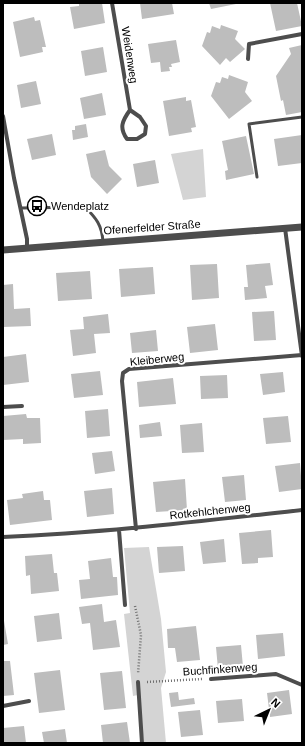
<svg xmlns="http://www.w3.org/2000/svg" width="305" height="746" viewBox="0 0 305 746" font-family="Arial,sans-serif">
  <rect width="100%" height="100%" fill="#fff"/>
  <path fill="#d4d4d4" d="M203 149 206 197 183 200 171 154Z
    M149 547 161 619 166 672 161 688 166 743H144L138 695 133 696 124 614 130 613 124 548Z"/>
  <path fill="#bdbdbd" d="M79 3H102L105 23 74 29 70 7 79 6Z
    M140 3H172L174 14 142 19Z
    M209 3H236V4L211 9Z
    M270 3H297L302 26 276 31Z
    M34 17 35 21 40 20 46 47H42L43 52 20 57 13 22Z
    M221 25 238 31 235 39 245 49 230 62 226 58 220 65 202 46 207 32 210 33 212 26 220 29Z
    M176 40 180 62 171 64 172 67H169L170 71 161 72 160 62 151 63 148 44Z
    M302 45V112L286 115 283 100 281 101 276 76 291 54 289 48Z
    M103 47 107 72 85 76 81 51Z
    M229 75 248 82 245 92 252 101 229 119 211 96 216 82 220 83 222 77 228 79Z
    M36 81 41 104 21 108 17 85Z
    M102 93 106 115 84 119 80 98Z
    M186 97V101L191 100 196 127 191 128 192 132 169 136 163 101Z
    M86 124 88 137 73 140 72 130H75V126Z
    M52 134 56 155 32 160 27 139Z
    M302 135V163L278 166 274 139Z
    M246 136 254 174 226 180 225 171 228 170 222 141Z
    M105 150 109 166 122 179 107 194 91 177 86 154Z
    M155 160 159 183 137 187 133 164Z
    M270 263 273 285 265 286 267 298 245 300 244 287H248L246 265Z
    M217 264 219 298 192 300 190 265Z
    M153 267 155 294 121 297 119 269Z
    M90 271 92 299 58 301 56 273Z
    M13 284 14 309 30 308 31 326 3 327V285Z
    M274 311 276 340 254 341 252 312Z
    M108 314 110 333 94 334 96 353 73 356 70 330 84 329 83 317Z
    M215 324 218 350 190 353 187 327Z
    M156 330 158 351 132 353 130 333Z
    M26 354 29 382 3 385V357Z
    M100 371 103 395 74 398 71 374Z
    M283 372 285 392 263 395 260 374Z
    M227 375 228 398 201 399 200 376Z
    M173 378 176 404 139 407 137 382Z
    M108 409 110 436 87 438 85 411Z
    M26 414 27 418H40L41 443 23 444V439L3 440V416Z
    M288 416 291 442 266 444 263 418Z
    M160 422 162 436 140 438 139 425Z
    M202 423 204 452 182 453 180 425Z
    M112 451 115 471 95 474 92 453Z
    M300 463 302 489 279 492 275 466Z
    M244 475 246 500 225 502 222 477Z
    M185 479 187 510 156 512 153 482Z
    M112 488 114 514 87 517 84 491Z
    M43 491 44 500H50L52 520 10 525 7 500 23 498 22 494Z
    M271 530 273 557 258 558V563L242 564 239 533Z
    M224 539 226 562 203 564 200 542Z
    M183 546 185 571 159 573 157 547Z
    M52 554 54 573H57L59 591 31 594 30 575 26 576 25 556Z
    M111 558 113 577H117L118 595 81 599 79 580 90 579 88 561Z
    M102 604 104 622 116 620 120 647 93 650 90 623 82 624 79 607Z
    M59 613 62 639 37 642 34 616Z
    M3 615 8 644 3 645Z
    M196 626 200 660 177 662 175 648H168L167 629Z
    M283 633 285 656 258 659 256 635Z
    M241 645 243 667 218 669 216 647Z
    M3 661H10L14 695 3 696Z
    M60 670 65 710 39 713 34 673Z
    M122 671 126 708 104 710 100 673Z
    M289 690 292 714 270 717 267 693Z
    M178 692 179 700 194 698 195 704 171 707 169 693Z
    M242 699 244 721 218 723 216 701Z
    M200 710 203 735 181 737 178 712Z
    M127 722 130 743H103L101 725Z
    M24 726 26 743H4L3 728Z
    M65 729 67 743H44L42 732Z"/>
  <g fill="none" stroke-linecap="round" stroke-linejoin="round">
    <path stroke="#6f6f6f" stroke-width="2.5" stroke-dasharray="1 2" stroke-linecap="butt" d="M135 606 141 635 138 674
      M147 682 202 679"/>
    <path stroke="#4d4d4d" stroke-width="3" d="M257 177 249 124 302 117
      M21 208 85 207C96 218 102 225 103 242"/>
    <path stroke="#4d4d4d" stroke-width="4" d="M112 3 130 110 140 117 146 126 145 134 137 139H127C119 128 122 121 130 110
      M248 59 249 44 302 34
      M3 116 14 178 27 239V247
      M285 228 302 356
      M3 407 22 406
      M136 529 122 381 123 373 129 369 302 355
      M119 530 125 605
      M3 537C103 533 202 521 302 510
      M211 679 276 674 302 685
      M138 682 142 743
      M3 706 29 701"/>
    <path stroke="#4d4d4d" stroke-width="7" d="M3 250 302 227"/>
  </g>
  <defs>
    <symbol id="bus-ring" viewBox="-11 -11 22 22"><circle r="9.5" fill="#fff" stroke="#000" stroke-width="1.5"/><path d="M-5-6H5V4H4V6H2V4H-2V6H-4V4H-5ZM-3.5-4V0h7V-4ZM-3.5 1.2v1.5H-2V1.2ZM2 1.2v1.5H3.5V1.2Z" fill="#000"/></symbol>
  </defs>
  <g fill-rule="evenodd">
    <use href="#bus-ring" x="26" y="195" width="22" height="22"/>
  </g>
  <g text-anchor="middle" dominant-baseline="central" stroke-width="4" stroke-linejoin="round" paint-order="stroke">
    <g font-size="11" fill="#000" stroke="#fff">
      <text transform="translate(130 55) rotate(81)">Weidenweg</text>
      <text transform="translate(152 227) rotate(-4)">Ofenerfelder Straße</text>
      <text transform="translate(157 359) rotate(-6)">Kleiberweg</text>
      <text transform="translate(210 511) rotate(-6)">Rotkehlchenweg</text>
      <text transform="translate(220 669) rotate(-4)">Buchfinkenweg</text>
    </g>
    <g font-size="11" fill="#000" stroke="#fff" text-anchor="start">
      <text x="51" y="206">Wendeplatz</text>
    </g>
  </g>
  <rect width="305" height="746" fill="none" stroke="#000000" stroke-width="8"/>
  <g transform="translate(269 710) rotate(43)" stroke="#ffffff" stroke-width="3" paint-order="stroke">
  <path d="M0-3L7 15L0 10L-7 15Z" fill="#000000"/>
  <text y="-6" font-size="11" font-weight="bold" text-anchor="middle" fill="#000000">N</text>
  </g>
</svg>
